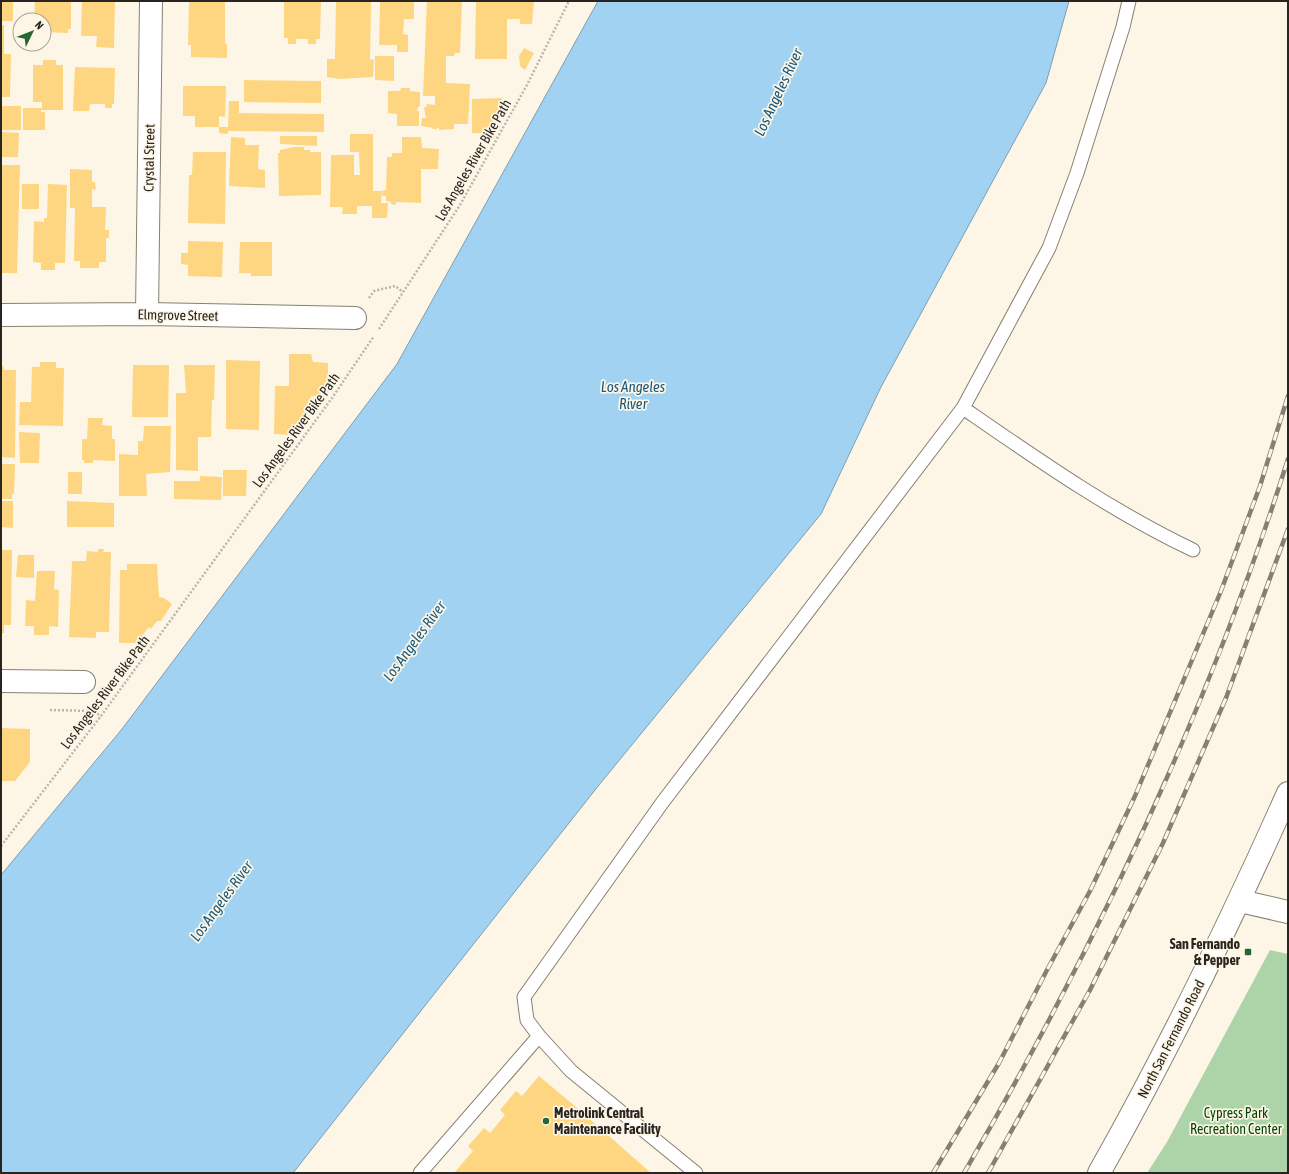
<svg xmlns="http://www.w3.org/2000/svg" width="1289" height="1174" viewBox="0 0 1289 1174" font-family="'Asap Condensed',sans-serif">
  <rect width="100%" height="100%" fill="#fdf6e7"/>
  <path fill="#add4a9" d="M1270 950 1288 954V1173H1147L1167 1142Z"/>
  <path fill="#a2d2f2" stroke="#7d9eb3" d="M598 1H1069L1046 83 881 387 821 514 599 785 293 1173H1V875L122 729 397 364Z"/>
  <path fill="#fed681" d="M1 1H13V21H1Z
    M35 1 71 2V29H68V33L44 32V20H34Z
    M82 1H115L114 48 96 47 97 36H81Z
    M189 1 225 2V44H227V58L191 57V45H188Z
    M284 1H321L320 39H316V44H308V39H296V44H288V38H284Z
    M336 1H371L370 60 374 59 373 77 340 79 327 77V59H335Z
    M380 1H414V19H404L403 34 408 35V52H397V45H379Z
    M427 1H462L460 53H455L454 56H446V83L470 84 469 106 468 124H454V129L439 130V128H437V129H432L433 128 421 126 422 118H426L424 107H427L426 104 435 105V96H423Z
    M476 1H534L532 24H520V19H507V59H475Z
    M1 25H4V54H11L10 97H1Z
    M524 48 534 53 525 70 520 66 519 56Z
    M375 56H394V81L375 80Z
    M43 60H56V65H63V110H41V112H45V130H23V108H42V102H33V65H43Z
    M75 67 115 68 114 104H112V108H105V104H90L89 111H73Z
    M244 80 321 81V103L244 102Z
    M183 86H226L225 117 219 116V127H228L229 101H239V113L324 114V132L228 131V134L219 133V127H195V116H183Z
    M401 88H410V91L420 92V106L418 107 417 111H419V126H397V114L388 113V91H400Z
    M502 98 503 109 499 108 500 114H494V122H490V133H472V99Z
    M2 106H21V130H1Z
    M1 132 19 133 18 157H1Z
    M350 134H373V191H382L381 203H388L387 218H372V206H357V214H342L343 207H330L331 155H354V175H360L359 152H350Z
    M280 136H317V146L280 144Z
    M231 137 245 138V145H259L258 169 265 170V188L229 186Z
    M402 137H421L422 148 439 149 438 169H421V203L396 202V205L391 204V202L386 201V196H382L383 190H386L387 157H392V153H402Z
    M294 147H304V150H310V152H321V195L279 196 278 153H280V150Z
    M193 152H226L225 224 188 223 189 175H192Z
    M1 165H20L17 273H1Z
    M70 169 92 170V182H95L96 190 92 189V207H106L105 230H109V238H106V262H99V268H80V261H74L75 208H70Z
    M22 184H39V209H22Z
    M48 184 67 185 65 263H55V270H41V263L33 262 34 221 44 222V218H47Z
    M188 241 223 242 222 277 188 276V265L181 264V253H188Z
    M240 242H272V276H251V273H239Z
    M289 354H311L313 362 328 363V396H311V406H306V414L296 427 295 432 293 431V435L274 434 275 386H289Z
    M226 360 260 361 259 430 226 429Z
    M40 362H56V368H64L63 426 19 425 20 402H31L32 367H40Z
    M133 365H169L168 417H132Z
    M184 365H215L214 400H212L211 437H198V471L176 470V393H186Z
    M1 366H3L4 370H16L15 458 1 457Z
    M88 418H103L102 425 112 426V439H115V461L93 460V463H84V460H82V439H87Z
    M144 426H171L170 472 146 474 147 496H119V454L138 455V441H143Z
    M19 432 40 433 39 463H20Z
    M1 464H15L14 494H12V499H1Z
    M223 470H247L246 496H223Z
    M68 472H82V494H68Z
    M200 476 222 477 221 500 174 499V481H200Z
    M1 501H13V528L1 527Z
    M67 501 114 503V527H67Z
    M98 549H104L103 552H111L109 632H96V638L69 637 72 561H86L87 551 98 552Z
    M1 550H12L11 625H4V633H1Z
    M18 555H34V578L16 577Z
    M127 564H157L159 597 164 598 172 604 161 621H157L151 629 149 627 141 637V643H119L120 570H127Z
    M37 571H55L54 589 59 590 58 627 49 626V635H34V626H25L26 600 35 601Z
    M1 728 30 729V762L15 781H2Z
    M539 1076 576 1107 651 1173H454L473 1151 468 1146 484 1128 490 1133 505 1115 500 1110 516 1091 522 1096Z"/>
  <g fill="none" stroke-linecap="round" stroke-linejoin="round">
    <defs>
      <path id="service" d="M963 408C1037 459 1111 511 1193 550
        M420 1173 539 1036
        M696 1173 571 1071 539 1036 527 1020 524 997 662 803 963 408 1049 248 1077 173 1123 27 1129 1"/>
      <path id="minor" d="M147 314 151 1
        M1 315 147 314 355 318
        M1 681 84 682
        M1240 901 1288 912"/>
      <path id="primary" d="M1099 1173C1169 1049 1230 923 1288 793"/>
    </defs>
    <use href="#service" stroke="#868072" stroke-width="15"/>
    <use href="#minor" stroke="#868072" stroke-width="24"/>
    <use href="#primary" stroke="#868072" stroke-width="24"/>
    <path stroke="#bbb5a9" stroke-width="2.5" stroke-dasharray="2 2" stroke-linecap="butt" d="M369 298 374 291 395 286 403 292
      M379 329 460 205 528 83 569 1
      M50 710 93 711 101 716
      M1 846 101 716 332 398 374 336"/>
    <use href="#service" stroke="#fff" stroke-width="13"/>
    <use href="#minor" stroke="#fff" stroke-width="22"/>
    <use href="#primary" stroke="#fff" stroke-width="22"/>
    <defs>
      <path id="rail" d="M933 1173 999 1063 1047 970 1090 891 1135 796 1221 591 1260 486 1288 396
        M964 1173C1096 946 1209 710 1288 459
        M988 1173 1090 990 1163 843 1226 698 1288 529"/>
    </defs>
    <use href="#rail" stroke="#858076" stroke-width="4.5"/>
    <use href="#rail" stroke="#fdf6e7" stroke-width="3" stroke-dasharray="9" stroke-linecap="butt"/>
  </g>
  <g fill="#256732" stroke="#fdf6e7" stroke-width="1.5">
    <rect x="1244" y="948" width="8" height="8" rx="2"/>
    <circle cx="546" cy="1121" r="4"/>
  </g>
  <g text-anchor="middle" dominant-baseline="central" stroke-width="3.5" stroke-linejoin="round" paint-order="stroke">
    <g font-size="14" fill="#282520" stroke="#fdf6e7">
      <text transform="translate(149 158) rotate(-89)">Crystal Street</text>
      <text transform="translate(473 160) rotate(-60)">Los Angeles River Bike Path</text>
      <text transform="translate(178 315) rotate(1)">Elmgrove Street</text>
      <text transform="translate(296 430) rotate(-54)">Los Angeles River Bike Path</text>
      <text transform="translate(105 692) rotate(-53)">Los Angeles River Bike Path</text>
      <text transform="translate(1171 1039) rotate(-63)">North San Fernando Road</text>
    </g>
    <g font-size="14" font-weight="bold" fill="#282520" stroke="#fdf6e7" text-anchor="end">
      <text x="1240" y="944">San Fernando<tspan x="1240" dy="16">&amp; Pepper</tspan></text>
      <text x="554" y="1113" text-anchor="start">Metrolink Central<tspan x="554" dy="16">Maintenance Facility</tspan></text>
    </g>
    <g font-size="14" fill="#044702" stroke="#fdf6e7">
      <text x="1236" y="1113">Cypress Park<tspan x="1236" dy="16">Recreation Center</tspan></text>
    </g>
    <g font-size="15" font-style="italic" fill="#19597d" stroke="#fdf6e7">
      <text transform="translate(778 92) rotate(-65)">Los Angeles River</text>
      <text x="633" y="386">Los Angeles<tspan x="633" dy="17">River</tspan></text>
      <text transform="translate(414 641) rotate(-54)">Los Angeles River</text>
      <text transform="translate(221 901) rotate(-54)">Los Angeles River</text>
    </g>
  </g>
  <rect width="1289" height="1174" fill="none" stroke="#282520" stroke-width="4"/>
  <g transform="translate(32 32) rotate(47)"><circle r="19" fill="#fdf6e7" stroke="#a8a297"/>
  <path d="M0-3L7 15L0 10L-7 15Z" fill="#256732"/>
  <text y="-6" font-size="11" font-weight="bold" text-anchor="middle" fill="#282520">N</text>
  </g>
</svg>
